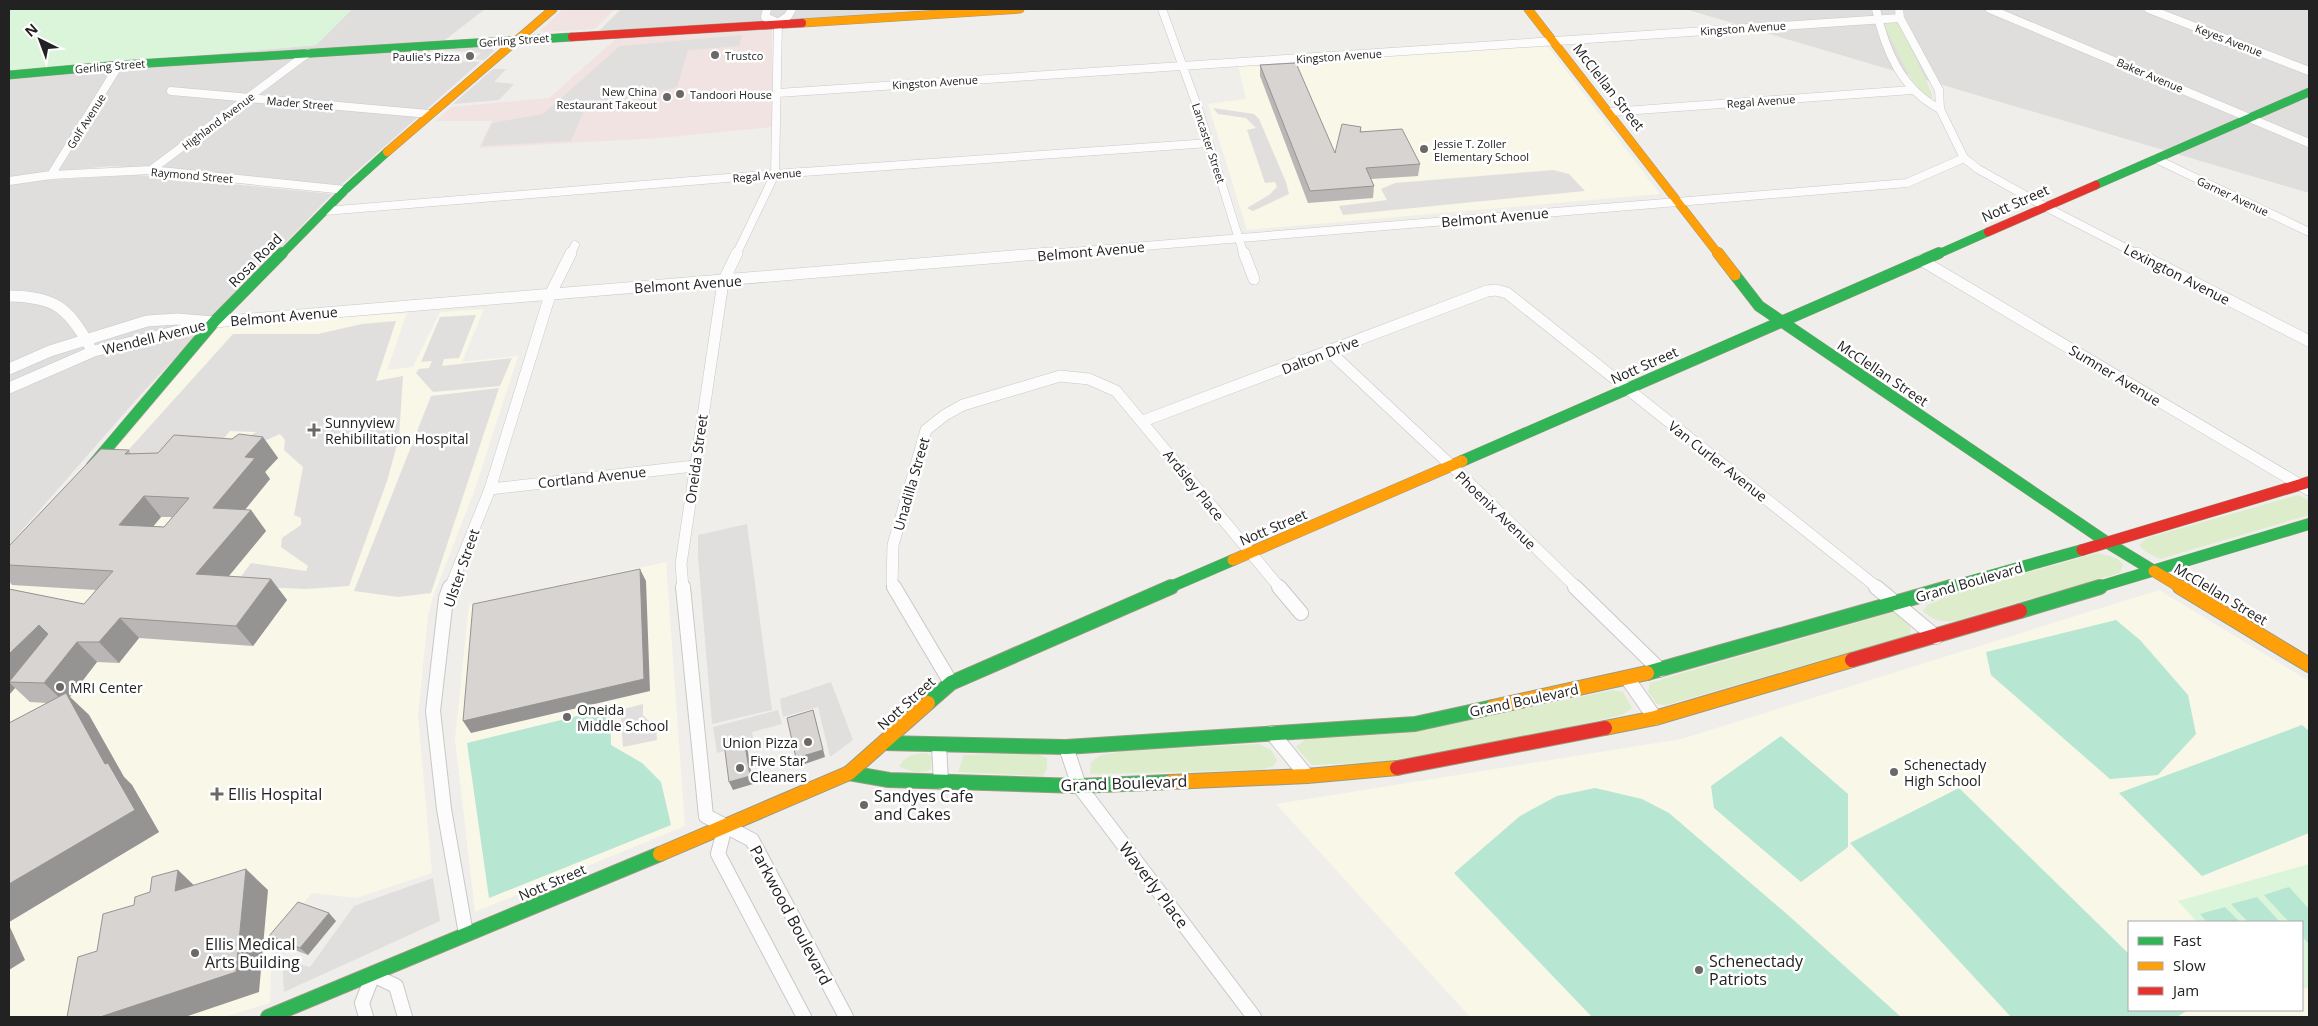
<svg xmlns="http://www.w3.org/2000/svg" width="2318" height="1026" viewBox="0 0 2318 1026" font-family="'Open Sans',sans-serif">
  <rect width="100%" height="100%" fill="#f0eeeb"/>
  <path fill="#dfdedc" d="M352 9H485L419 60 480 62 341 185 110 166 9 177V72L316 45Z
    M621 9H971L599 31Z
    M1685 9H2309V193Z
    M139 175 332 194 142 393 9 545V185L48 180Z"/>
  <path fill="#f1e3e1" d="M563 9H615L595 29 544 32 540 31Z
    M768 28 772 29V127L659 138 479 148 492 121H436L451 107 549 98 618 37Z"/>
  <path fill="#f8f7e8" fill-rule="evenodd" d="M1540 45 1549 48 1660 194 1247 230 1208 104 1246 99 1238 66Z
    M484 309 462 362 518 356 475 489 432 600 428 616 418 716 432 873 356 898 312 893 272 940 270 1003 224 1017H9V577L220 325 407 313 387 370 413 367 440 312Z
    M666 562 685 826 475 912 455 739 469 604Z
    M2159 590 2309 681V1017H1470L1276 804 1681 739ZM2129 922H2302V1010H2129Z"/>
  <path fill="#ddeccb" d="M1890 21 1901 25 1932 94V98H1925L1911 79 1885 27V22Z
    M2298 495 2309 500V515L2160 559 2146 552 2139 545 2147 538Z
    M2098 553 2116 558 2123 564 2120 573 1954 621C1941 622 1932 620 1923 611L1927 605 1971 588Z
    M1894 612 1911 625 1910 635 1666 705 1657 704 1648 692 1650 683 1679 674Z
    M1613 690 1623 692 1632 708 1622 715 1477 747 1380 762 1312 765 1296 747 1309 736 1427 729Z
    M1259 744 1271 750 1277 760 1274 766 1261 770 1090 774 1091 762 1101 755 1124 751Z
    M927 753 932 757 931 769C921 775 908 771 899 766 906 755 914 754 927 753Z
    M1034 753 1047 758V769L1043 776 958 772 964 755Z"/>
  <path fill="#daf5da" d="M9 9H352L316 45 9 71Z
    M2309 864V987L2302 989V922H2197L2178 901Z"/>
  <path fill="#b7e6d2" d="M2116 620 2140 640 2188 695 2196 734 2158 775 2110 779 1991 675 1986 652Z
    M610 708 611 745 642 763 661 782 671 825 489 898 467 743Z
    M2302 725 2309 731V833L2202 876 2119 793Z
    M1781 736 1848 794V847L1801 882 1714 808 1711 786Z
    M1595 788 1642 799 1669 813 1788 915 1901 1017H1592L1454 873 1520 816 1557 796Z
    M1959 788 2129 954V1010H2188L2177 1017H2011L1850 843Z
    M2289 887 2309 909V944L2302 936V922H2289L2264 895Z
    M2257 897 2280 922H2248L2231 904Z
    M2225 907 2240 922H2207L2200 914Z"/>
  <path fill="#e0dfde" d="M742 35 739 46 688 50 677 87 585 108 571 141 481 146 492 123 543 114 620 46Z
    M481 47 491 48 494 51 484 60 474 59 481 53 439 50Z
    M493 69H506L494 82 514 84 499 100 453 104Z
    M1213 108 1254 114 1259 119 1286 182 1289 194 1253 211 1247 208 1269 195 1277 187 1275 182 1265 183 1247 130 1256 128 1246 118 1218 114Z
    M1553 170 1569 174 1585 191 1343 215 1339 206 1387 200 1381 189 1395 183Z
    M476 315 459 358 444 359 442 366 512 358 500 386 433 392 416 373 419 369 429 368 432 361 421 362 440 317Z
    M396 321 376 381 403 376 399 438 387 481 349 586 306 589 234 586 251 563 306 571 308 566 281 547 282 538 301 525V518L294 515 303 467 284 450 285 440 280 434 255 445 246 438 256 432 230 431 213 451 68 517 233 334H318L362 324Z
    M499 388 431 593 398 597 354 591 431 396Z
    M747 524 772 710 712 724 698 557V535Z
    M831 682 853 740 830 757 818 707 783 717 780 699Z
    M643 704V715L656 728 657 740 623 747 620 710Z
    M778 710 782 724 752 732 754 742 717 753 713 727Z
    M433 878 440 921 284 992 282 959 310 967 354 906Z"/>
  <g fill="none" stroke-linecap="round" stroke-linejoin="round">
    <defs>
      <path id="street-far2" d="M767 9 765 17 778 23
        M1162 9 1199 111 1244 255
        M1876 9C1885 50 1901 89 1940 109
        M1899 9 1900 18 1939 90 1940 109 1964 158 1978 169 2044 206 2139 255
        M1990 9 2309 143
        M2149 9 2309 71
        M778 23 788 16 792 9
        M171 91 429 114
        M778 93 1900 18
        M1610 112 1912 90
        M2156 159 2309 232
        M151 170 308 53
        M51 175 119 65
        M9 181 51 175 151 170 345 190
        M325 211 775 174 1209 143
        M570 255 575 245
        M736 255 775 174 778 23
        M1035 255 1907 183 1964 158"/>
      <path id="street-far1" d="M1244 253 1254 279
        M2137 253 2309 341
        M1921 260 2309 490
        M9 296C54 297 67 306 89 345
        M1330 352 1457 471 1577 588
        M9 369 50 351 147 321 177 319 214 322 1050 253
        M9 388 94 351 208 324
        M1143 421 1487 291 1496 290 1507 293 1878 588
        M490 489 694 466
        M450 588 490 489 550 295 571 253
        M683 588 681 564 723 282 737 253
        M895 588 892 583 893 545 926 430 945 415 963 405 1060 376 1089 379 1116 391 1280 588"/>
      <path id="street" d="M450 587 446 598 433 711 444 809 466 934
        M683 587 706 816 752 840 846 1017
        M894 587 951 683
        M1279 587 1301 613
        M1575 587 1660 670
        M1876 587 1936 637
        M1627 678 1655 718
        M1272 733 1307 776
        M939 745 941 782
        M1066 747 1079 786 1254 1017
        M725 827 718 854 804 1017
        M366 1017 362 1003 373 975 396 986 405 1017"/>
      <path id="fast-far2" d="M9 75 119 65 572 37
        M2096 185 2309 92
        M281 255 345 190 387 152
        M1936 255 1988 232"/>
      <path id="fast-far1" d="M1735 275 1759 306 2108 543 2154 571
        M1462 461 1939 253
        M92 466 214 322 282 253
        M1168 588 1233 560
        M1947 588 2082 550
        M2095 588 2309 524"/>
      <path id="fast" d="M2020 611 2100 587
        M1647 673 1951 587
        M928 703 951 683 1171 587
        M884 743 1066 747 1415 724 1493 707
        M849 773 889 780 1079 786 1170 782
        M268 1017 660 854"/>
      <path id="slow-far2" d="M1528 9 1719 255
        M802 23 1020 9
        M387 152 553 9"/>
      <path id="slow-far1" d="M1718 253 1735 275
        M1233 560 1462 461
        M2154 571 2182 588"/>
      <path id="slow" d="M2180 587 2309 665
        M1493 707 1647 673
        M1605 728 1655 718 1852 660
        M1170 782 1307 776 1397 768
        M660 854 849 773 928 703"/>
      <path id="jam-far2" d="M572 37 802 23
        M1988 232 2096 185"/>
      <path id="jam-far1" d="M2082 550 2309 482"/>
      <path id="jam" d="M1852 660 2020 611
        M1397 768 1605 728"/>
    </defs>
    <use href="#street-far2" stroke="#c9c8c7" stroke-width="9"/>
    <use href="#street-far1" stroke="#c9c8c7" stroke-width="12"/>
    <use href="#street" stroke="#c9c8c7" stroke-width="16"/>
    <use href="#fast-far2" stroke="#999a82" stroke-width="9"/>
    <use href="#fast-far1" stroke="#999a82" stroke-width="12"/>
    <use href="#fast" stroke="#999a82" stroke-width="16"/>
    <use href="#slow-far2" stroke="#999a82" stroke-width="9"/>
    <use href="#slow-far1" stroke="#999a82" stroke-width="12"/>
    <use href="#slow" stroke="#999a82" stroke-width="16"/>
    <use href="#jam-far2" stroke="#999a82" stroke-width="9"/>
    <use href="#jam-far1" stroke="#999a82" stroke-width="12"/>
    <use href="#jam" stroke="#999a82" stroke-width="16"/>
    <use href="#street-far2" stroke="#fdfcfc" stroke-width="8"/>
    <use href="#street-far1" stroke="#fdfcfc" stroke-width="11"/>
    <use href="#street" stroke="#fdfcfc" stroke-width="14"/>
    <use href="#fast-far2" stroke="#30b455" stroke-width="8"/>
    <use href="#fast-far1" stroke="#30b455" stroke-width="11"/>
    <use href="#fast" stroke="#30b455" stroke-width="14"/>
    <use href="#slow-far2" stroke="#ff9f0a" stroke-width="8"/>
    <use href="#slow-far1" stroke="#ff9f0a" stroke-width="11"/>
    <use href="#slow" stroke="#ff9f0a" stroke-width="14"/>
    <use href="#jam-far2" stroke="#e5322d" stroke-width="8"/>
    <use href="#jam-far1" stroke="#e5322d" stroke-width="11"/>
    <use href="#jam" stroke="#e5322d" stroke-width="14"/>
  </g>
  <path fill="#b9b6b5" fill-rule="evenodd" d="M1260 65 1335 153 1361 127V131L1420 164 1418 176 1371 179 1374 186 1373 198 1308 203 1260 76Z
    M263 437 278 458 265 472 270 479 245 510H251L266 531 229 576 271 579 287 600 253 646 139 638 119 663 97 662 70 697 89 715 124 777 132 785 159 832 9 922V723L47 703 30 702 15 688 9 695V589L84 604 96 590 12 585 9 581V546L129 450 131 454 158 453ZM161 517H172L164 527 153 526Z
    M336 921 308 955 276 943 269 936Z"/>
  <path fill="#969493" d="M263 437 278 458 265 472 270 479 229 529 213 508 245 457Z
    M144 496 161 517 137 546 119 525Z
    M251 510 266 531 213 595 196 574Z
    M640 569 646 581 650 691 471 733 463 721Z
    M271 579 287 600 253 646 236 626Z
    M120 618 139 638 119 663 99 642Z
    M39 625 60 646 9 682V654Z
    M77 642 97 662 70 697 89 715 124 777 132 785 159 832 9 922V884L105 764 65 703 44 683Z
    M9 682 15 688 9 695Z
    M813 710 825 757 799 766 796 758Z
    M744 738 747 746 753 784 733 790 729 782Z
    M246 869 268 890 259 992 185 1017H100Z
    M178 870 201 892 175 891Z
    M329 913 336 921 308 955 300 948Z
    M9 925 25 960 9 970Z"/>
  <path fill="#d7d4d2" stroke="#969493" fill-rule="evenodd" d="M1296 63 1335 153 1342 124 1361 127 1360 132 1402 129 1420 164 1366 168 1374 186 1310 191 1260 65Z
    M239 434 263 437 245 457 255 458 213 508 251 510 196 574 271 579 236 626 120 618 99 642H77L44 683 9 682 48 634 39 625 9 654V589L84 604 113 571 9 565V546L101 449 129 450 125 454 158 453 174 435 232 439ZM144 496 189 498 164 527 119 525Z
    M640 569 644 679 463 721 473 604Z
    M66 693 105 764 108 763 135 810 9 884V723Z
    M813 710 823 750 796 758 787 718Z
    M744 738 750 776 729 782 724 743Z
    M246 869 236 972 100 1017H67L78 957 97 951 103 914 134 905 135 897 150 892 152 877 178 870 175 891Z
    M298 902 329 913 300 948 269 936Z"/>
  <g fill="#6a6968" stroke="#fff" stroke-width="2">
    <circle cx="715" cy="55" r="5"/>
    <circle cx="470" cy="56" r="5"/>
    <circle cx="680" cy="94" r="5"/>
    <circle cx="667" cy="97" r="5"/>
    <circle cx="1424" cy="149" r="5"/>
    <path d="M311.5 422.5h5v5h5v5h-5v5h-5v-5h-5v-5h5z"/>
    <circle cx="60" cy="687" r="5"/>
    <circle cx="567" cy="717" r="5"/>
    <circle cx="808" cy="742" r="5"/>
    <circle cx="740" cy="768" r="5"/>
    <circle cx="1894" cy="772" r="5"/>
    <path d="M214.5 786.5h5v5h5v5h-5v5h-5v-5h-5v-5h5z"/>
    <circle cx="864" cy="805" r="5"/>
    <circle cx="195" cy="953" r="5"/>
    <circle cx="1699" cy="970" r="5"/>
  </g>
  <g text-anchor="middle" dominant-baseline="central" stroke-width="5" stroke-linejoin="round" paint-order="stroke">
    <g font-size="11" fill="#222" stroke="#fff">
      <text transform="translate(1743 28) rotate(-4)">Kingston Avenue</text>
      <text transform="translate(514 40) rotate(-4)">Gerling Street</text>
      <text transform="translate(2229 40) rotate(21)">Keyes Avenue</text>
      <text transform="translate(1339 56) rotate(-4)">Kingston Avenue</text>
      <text transform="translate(110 66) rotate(-5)">Gerling Street</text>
      <text transform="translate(2150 75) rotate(23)">Baker Avenue</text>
      <text transform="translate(935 82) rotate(-4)">Kingston Avenue</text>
      <text transform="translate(1761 101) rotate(-4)">Regal Avenue</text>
      <text transform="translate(300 103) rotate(5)">Mader Street</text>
      <text transform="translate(86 121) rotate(-58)">Golf Avenue</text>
      <text transform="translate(218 121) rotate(-37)">Highland Avenue</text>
      <text transform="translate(1209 143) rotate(72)">Lancaster Street</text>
      <text transform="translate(192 175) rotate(5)">Raymond Street</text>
      <text transform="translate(767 175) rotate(-5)">Regal Avenue</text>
      <text transform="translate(2233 196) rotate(25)">Garner Avenue</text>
    </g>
    <g font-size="11" fill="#222" stroke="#fff" text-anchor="start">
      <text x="725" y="55">Trustco</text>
      <text x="460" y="56" text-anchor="end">Paulie's Pizza</text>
      <text x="657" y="91" text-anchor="end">New China<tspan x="657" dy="13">Restaurant Takeout</tspan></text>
      <text x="690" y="94">Tandoori House</text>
      <text x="1434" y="143">Jessie T. Zoller<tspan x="1434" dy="13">Elementary School</tspan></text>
    </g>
    <g font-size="14" fill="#222" stroke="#fff">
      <text transform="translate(1609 87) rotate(52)">McClellan Street</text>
      <text transform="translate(2015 203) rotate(-24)">Nott Street</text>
      <text transform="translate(1495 217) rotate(-5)">Belmont Avenue</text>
      <text transform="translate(1091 251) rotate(-5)">Belmont Avenue</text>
      <text transform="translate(255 260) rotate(-45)">Rosa Road</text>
      <text transform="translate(2177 274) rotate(27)">Lexington Avenue</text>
      <text transform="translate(688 284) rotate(-4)">Belmont Avenue</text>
      <text transform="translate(284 316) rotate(-5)">Belmont Avenue</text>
      <text transform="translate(154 337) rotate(-14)">Wendell Avenue</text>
      <text transform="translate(1320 355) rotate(-21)">Dalton Drive</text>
      <text transform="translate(1644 365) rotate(-24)">Nott Street</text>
      <text transform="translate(1883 373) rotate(34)">McClellan Street</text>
      <text transform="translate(2115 375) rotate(31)">Sumner Avenue</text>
      <text transform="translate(696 459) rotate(-82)">Oneida Street</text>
      <text transform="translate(1718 461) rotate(38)">Van Curler Avenue</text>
      <text transform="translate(592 477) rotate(-6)">Cortland Avenue</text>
      <text transform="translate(911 484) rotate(-74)">Unadilla Street</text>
      <text transform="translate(1194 485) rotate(51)">Ardsley Place</text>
      <text transform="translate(1496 510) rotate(44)">Phoenix Avenue</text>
      <text transform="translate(1273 527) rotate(-23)">Nott Street</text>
      <text transform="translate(461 568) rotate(-71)">Ulster Street</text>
      <text transform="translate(1969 582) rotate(-16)">Grand Boulevard</text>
      <text transform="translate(2221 594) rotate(31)">McClellan Street</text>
      <text transform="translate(1524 700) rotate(-12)">Grand Boulevard</text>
      <text transform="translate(906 703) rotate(-42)">Nott Street</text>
      <text transform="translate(552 882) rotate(-23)">Nott Street</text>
    </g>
    <g font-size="14" fill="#222" stroke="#fff" text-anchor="start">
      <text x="325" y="422">Sunnyview<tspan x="325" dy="16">Rehibilitation Hospital</tspan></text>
      <text x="70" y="687">MRI Center</text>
      <text x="577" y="709">Oneida<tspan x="577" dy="16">Middle School</tspan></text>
      <text x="798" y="742" text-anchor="end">Union Pizza</text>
      <text x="750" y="760">Five Star<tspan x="750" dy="16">Cleaners</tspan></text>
      <text x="1904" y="764">Schenectady<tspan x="1904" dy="16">High School</tspan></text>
    </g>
    <g font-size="16" fill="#222" stroke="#fff">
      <text transform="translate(1124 783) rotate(-2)">Grand Boulevard</text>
      <text transform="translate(1154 885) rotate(53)">Waverly Place</text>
      <text transform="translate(791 915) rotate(62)">Parkwood Boulevard</text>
    </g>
    <g font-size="16" fill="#222" stroke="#fff" text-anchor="start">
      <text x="228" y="794">Ellis Hospital</text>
      <text x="874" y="796">Sandyes Cafe<tspan x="874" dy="18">and Cakes</tspan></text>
      <text x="205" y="944">Ellis Medical<tspan x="205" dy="18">Arts Building</tspan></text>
      <text x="1709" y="961">Schenectady<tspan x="1709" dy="18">Patriots</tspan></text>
    </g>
  </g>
  <rect width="2318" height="1026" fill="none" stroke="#222222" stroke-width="20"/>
  <rect x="2128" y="921" width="175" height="90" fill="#ffffff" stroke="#a7a7a7"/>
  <rect x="2138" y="937" width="25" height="8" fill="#30b455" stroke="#a7a7a7"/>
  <text x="2173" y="946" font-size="15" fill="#222222">Fast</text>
  <rect x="2138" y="962" width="25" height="8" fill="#ff9f0a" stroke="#a7a7a7"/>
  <text x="2173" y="971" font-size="15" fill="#222222">Slow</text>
  <rect x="2138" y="987" width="25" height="8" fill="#e5322d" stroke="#a7a7a7"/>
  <text x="2173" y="996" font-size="15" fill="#222222">Jam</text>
  <g transform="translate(40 40) rotate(318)" stroke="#ffffff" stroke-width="4" paint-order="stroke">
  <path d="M0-4L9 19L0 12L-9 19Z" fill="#222222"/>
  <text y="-8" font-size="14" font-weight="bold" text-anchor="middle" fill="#222222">N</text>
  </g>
</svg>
